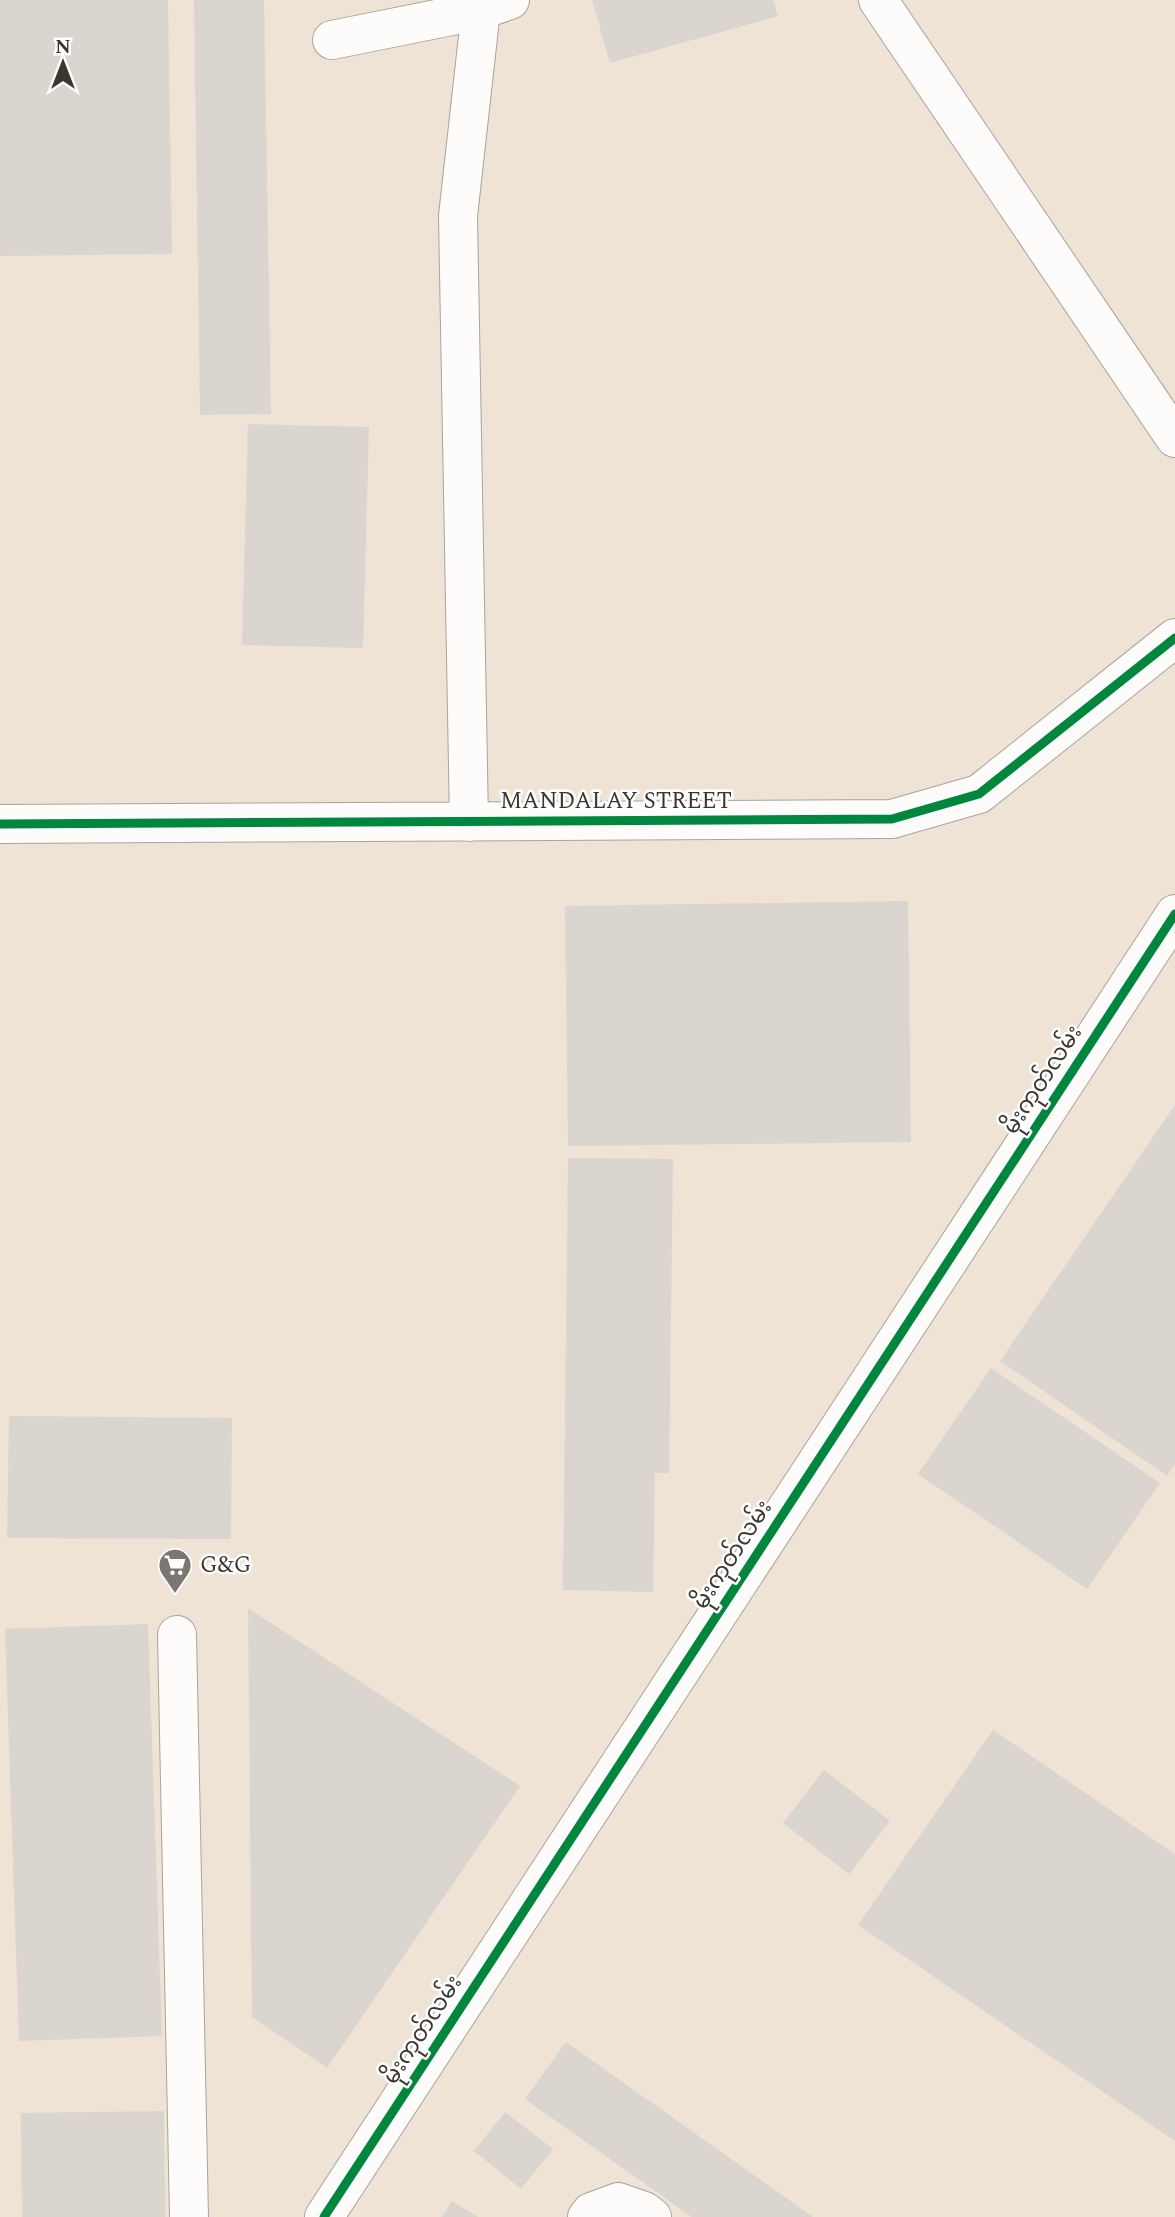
<svg xmlns="http://www.w3.org/2000/svg" width="1175" height="2217" viewBox="0 0 1175 2217" font-family="Spectral,'Noto Sans Myanmar',serif">
  <rect width="100%" height="100%" fill="#f3eee6"/>
  <path fill="#eee3d5" d="M0 0H1175V2217H0Z"/>
  <path fill="#dad5cf" d="M0 0H168L172 254 0 256Z
    M194 0H264L271 414 200 415Z
    M592 0H773L778 16 610 63Z
    M248 424 369 427 363 648 242 645Z
    M908 901 911 1142 568 1146 565 906Z
    M1175 1105V1464L1167 1476 1000 1361Z
    M568 1158 673 1159 669 1473H655L653 1592 563 1590Z
    M991 1368 1160 1483 1087 1589 918 1474Z
    M9 1416 232 1418 231 1539 7 1538Z
    M248 1608 520 1786 327 2068 252 2017Z
    M148 1624 162 2036 19 2041 5 1629Z
    M993 1730 1175 1854V2141L858 1925Z
    M824 1770 890 1821 849 1874 783 1823Z
    M566 2042 813 2217H692L525 2099Z
    M164 2111 165 2217H22L21 2113Z
    M505 2112 553 2149 521 2189 474 2151Z
    M452 2201 478 2217H442Z"/>
  <g fill="none" stroke-linecap="round" stroke-linejoin="round">
    <defs>
      <path id="minor" d="M878 0 1175 438
        M332 40 481 10 510 0
        M469 822 458 216 481 10
        M0 824 892 819 979 794 1175 638
        M177 1635 189 2217
        M324 2217 1175 914
        M587 2217 591 2212 618 2202 644 2211 652 2217"/>
    </defs>
    <use href="#minor" stroke="#a8a49e" stroke-width="40"/>
    <use href="#minor" stroke="#fdfcfb" stroke-width="38"/>
    <defs>
      <path id="cycleway" d="M0 824 892 819 979 794 1175 638
        M324 2217 1175 914"/>
    </defs>
    <use href="#cycleway" stroke="#fefefe" stroke-width="13"/>
    <use href="#cycleway" stroke="#00873e" stroke-width="9"/>
  </g>
  <defs>
    <symbol id="supermarket-pin" viewBox="-11 -11 22 30"><path d="M0 17L-7.5 6A9.5 9.5 0 1 1 7.5 6Z" fill="#7b7670" stroke="#fefefe"/><path d="M-6-5.5h2.5l.6 2H6L4.5 2H-2.5L-4.4-4H-6ZM-1.5 3.2a1.3 1.3 0 1 0 .1 0ZM3 3.2a1.3 1.3 0 1 0 .1 0Z" fill="#fff"/></symbol>
  </defs>
  <g fill-rule="evenodd">
    <use href="#supermarket-pin" x="156" y="1546" width="38" height="52"/>
  </g>
  <g text-anchor="middle" dominant-baseline="central" stroke-width="5" stroke-linejoin="round" paint-order="stroke">
    <g font-size="23" fill="#3a3630" stroke="#fefefe">
      <text x="616" y="801">MANDALAY STREET</text>
      <text transform="translate(1043 1080) rotate(-57)">မိုးကုတ်လမ်း</text>
      <text transform="translate(733 1555) rotate(-57)">မိုးကုတ်လမ်း</text>
      <text transform="translate(423 2030) rotate(-57)">မိုးကုတ်လမ်း</text>
    </g>
    <g font-size="23" fill="#3a3630" stroke="#fefefe" text-anchor="start">
      <text x="200" y="1565">G&amp;G</text>
    </g>
  </g>
  <g transform="translate(63 63)" stroke="#fefefe" stroke-width="5" paint-order="stroke">
  <path d="M0-5L12 26L0 18L-12 26Z" fill="#3a3630"/>
  <text y="-10" font-size="19" font-weight="bold" text-anchor="middle" fill="#3a3630">N</text>
  </g>
</svg>
